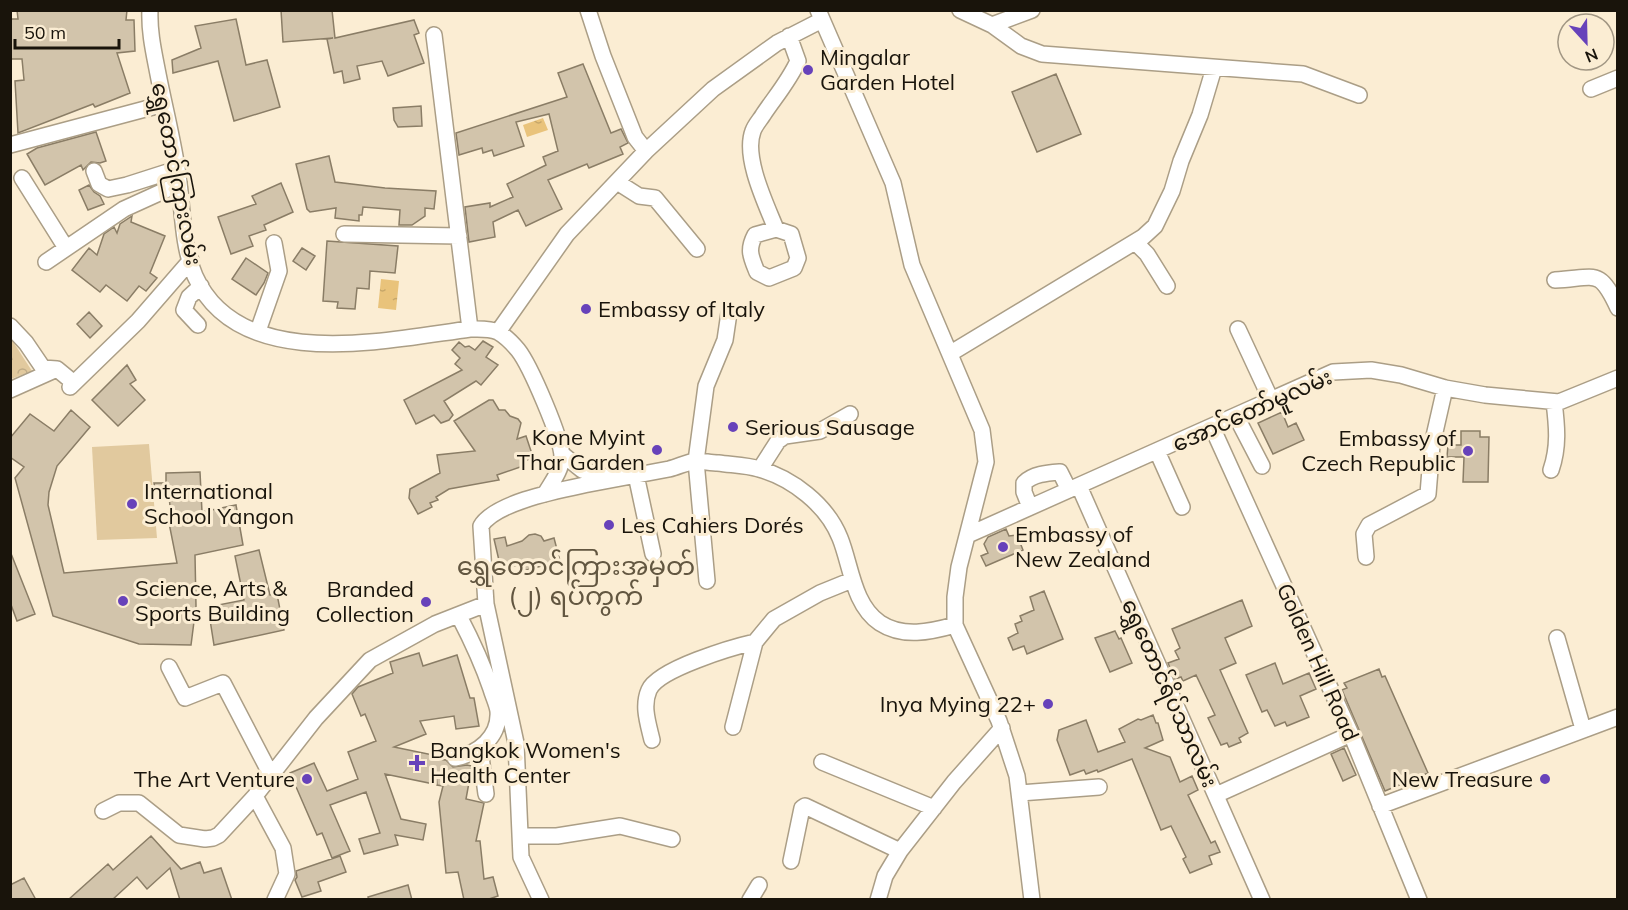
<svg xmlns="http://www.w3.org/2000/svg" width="1628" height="910" viewBox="0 0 1628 910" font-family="Mulish,'Noto Sans Myanmar',sans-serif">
  <defs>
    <pattern id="park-crowns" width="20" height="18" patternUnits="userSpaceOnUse" patternTransform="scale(1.5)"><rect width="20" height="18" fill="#e1c99e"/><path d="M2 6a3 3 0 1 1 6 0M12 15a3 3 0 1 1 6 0" fill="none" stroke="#c0ac87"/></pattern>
    <pattern id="water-ripples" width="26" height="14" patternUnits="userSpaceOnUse" patternTransform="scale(1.5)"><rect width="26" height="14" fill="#e9c37b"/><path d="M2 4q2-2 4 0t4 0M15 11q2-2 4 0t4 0" fill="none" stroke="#c7a769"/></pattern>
  </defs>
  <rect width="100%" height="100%" fill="#fbedd3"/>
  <path fill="#e1c99e" d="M149 444 157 538 97 540 92 447Z"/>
  <path fill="url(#park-crowns)" d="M10 337 32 371 11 379H10Z"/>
  <path fill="url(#water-ripples)" d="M543 118 548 130 527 137 523 125Z
    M381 279 399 281 396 310 378 308Z"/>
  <path fill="#d2c4ab" stroke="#8a7d66" stroke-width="1.5" d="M17 10H127L126 20H134L135 51 117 53 130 93 95 107 93 104 18 133 15 81 24 80 22 59H10V19H18Z
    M281 10H332L335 38 414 20 419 33 414 35 424 63 388 76 382 61 357 66 360 79 344 83 342 71 334 73 327 39 333 38 283 42Z
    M236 19 246 65 267 60 280 107 234 121 218 61 173 73 172 60 201 48 195 26Z
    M583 64 611 133 621 129 628 143 620 147 623 154 589 168 587 164 548 180 562 209 526 226 518 210 493 222 495 237 469 242 465 207 490 203V207L513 197 507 184 546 165 543 157 558 151 549 114 516 122 524 146 494 156 492 150 483 153 482 148 459 155 456 133 567 97 558 73Z
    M1056 74 1081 134 1037 152 1012 92Z
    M421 106 422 126 398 127 394 120 393 108Z
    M96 132 106 161 100 163 91 162 83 170 81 165 45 185 27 154 37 148Z
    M329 156 335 182 385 188 436 191 434 209 425 208V216L412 225H399L400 210 363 207 362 215H359V221L335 218 336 208 310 212 307 209 296 164Z
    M281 183 293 212 264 225 266 230 249 236 253 246 231 254 218 217 256 204 252 196Z
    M89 185 94 192 100 196 104 204 88 210 79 190Z
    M132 216 131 222 165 236 150 273 157 278 146 291 139 286 127 301 106 285 100 292 72 270 89 248 97 255 104 234 114 227 117 233 120 224Z
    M327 241 398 246 395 273 370 271 369 289 357 288 355 309 337 308 338 302 323 301Z
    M302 248 315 256 306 270 293 261Z
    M246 258 268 273 264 283 256 295 232 279Z
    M89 312 102 326 90 338 77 324Z
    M483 341 493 347 486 357 498 365 481 385 476 381 444 401 453 415 449 420 441 423 434 415 416 424 404 400 462 370 455 364 460 358 452 350 459 342 465 347 469 346 475 350Z
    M127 365 136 380 130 384 145 400 118 426 92 400Z
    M489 400H493L499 410H505L510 416 518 419 521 423 517 439 526 436 533 457 525 461 526 465 497 475 499 480 449 489 436 497 438 500 430 503 432 507 418 514 409 498 410 489 440 473 437 455 475 451 454 421Z
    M71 410 90 427 57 466 49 492 48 505 64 573 177 563 168 518H171L169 495 156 494 154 483H166V473L200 472 202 512 236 505 243 545 195 555 196 606 191 645 139 644 53 616 15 478 24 467 10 457V438L30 414 54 431Z
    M1282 412 1288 427 1296 423 1304 440 1273 454 1258 423Z
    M1461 431H1480V437H1489L1488 482H1463L1464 457H1447L1448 445H1461Z
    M1006 529 1009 536 1017 535 1023 550 986 566 981 556 988 553 984 544 988 537Z
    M535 534 541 536 544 541 554 538 560 561 523 571 522 564 501 569 494 539 505 537 507 546 522 541 529 535Z
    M259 550 270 595 277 594 284 630 214 645 208 607 244 600 235 556Z
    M10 551 35 614 17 621 10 602Z
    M1044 591 1063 639 1027 654 1024 646 1013 650 1008 638 1018 633 1015 624 1022 621 1020 616 1034 610 1030 597Z
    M1242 600 1252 626 1225 638 1236 663 1220 670 1248 733 1239 738 1241 742 1229 747 1227 743 1221 745 1208 718 1215 715 1196 675 1183 681 1181 677 1175 679 1168 663 1179 659 1175 651 1180 648 1172 629Z
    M1115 631 1119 639 1121 638 1132 663 1110 672 1095 638Z
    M419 653 423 666 457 655 470 698H474L479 726 456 729 454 716 420 721 426 734 394 747 438 756 437 759 446 760 453 767 467 765 472 766 466 799 484 803 476 841H480L484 879 493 877 498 896 486 900H464L458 872 446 873 439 802 443 786 437 785 436 773 434 784 385 774 401 819 426 824 423 840 395 835 398 845 364 854 359 839 380 833 366 792 330 805 350 851 332 858 322 833 317 835 290 773 314 763 327 791 358 779 348 752 376 741 365 714 361 716 352 694 358 687 393 673 390 662Z
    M1275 663 1283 684 1309 673 1316 689 1300 696 1309 717 1287 726 1285 722 1275 726 1267 710 1262 712 1246 675Z
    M1379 669 1382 677 1385 676 1428 773 1385 791 1342 690 1347 688 1344 683Z
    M1153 715 1156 723H1158L1163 740 1145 748 1170 757 1180 782 1192 776 1198 790 1188 795 1211 843 1215 841 1220 852 1209 856 1212 864 1190 873 1183 859 1186 857 1171 826 1161 830 1132 759 1098 772 1097 770 1086 774 1084 770 1070 775 1057 740 1059 730 1086 720 1098 752 1125 742 1119 729 1138 719 1141 720Z
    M1344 748 1356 775 1343 781 1331 754Z
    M151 836 181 869 200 862 204 873 221 868 232 900H180L170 868 147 889 137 877 112 900H68L108 864 113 870Z
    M340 856 346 872 318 882 321 891 302 897 295 880 297 877 296 871Z
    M24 878 36 900H10V885Z
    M408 885 412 900H369L368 897Z"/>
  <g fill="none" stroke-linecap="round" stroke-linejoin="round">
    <defs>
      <path id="minor" d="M150 10C149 32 154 53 158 74 164 105 172 136 177 168 183 203 181 243 195 276 239 374 387 340 470 329 479 329 489 328 498 332 505 336 513 344 518 350 530 365 562 439 562 457 561 471 552 482 545 494
        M588 10 603 56 635 137 646 151
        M818 10 893 183 912 265 982 430 986 462 959 567 955 597V625L999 721 1017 776 1032 900
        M960 10 992 25 1021 46 1042 54 1303 74 1359 95
        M992 25 1032 10
        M434 35 470 329
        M1591 89 1618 78
        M10 145 164 104
        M94 171 99 184 108 189 127 185 177 169
        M22 178 66 248
        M617 182 639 196 655 198 697 249
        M776 229C766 204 743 157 753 131 755 125 760 120 763 115 775 97 789 81 798 61L789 36
        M776 229 791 234 798 258 794 268 769 278 757 272C751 257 747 250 755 235Z
        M344 234 459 236
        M1135 242 1147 254 1167 286
        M46 262 124 209 179 184
        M1555 280C1596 278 1599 267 1618 308
        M198 325 184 310 189 297 201 286
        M10 326 26 343 43 368 57 369 74 383
        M1238 329 1271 400
        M258 331 279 271 274 243
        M498 332 567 234 646 151 713 89 777 43 822 20
        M951 353 1143 237 1155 226 1172 191 1181 161 1200 115 1214 68
        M70 387 138 321 191 260
        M10 390 57 369
        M1236 416 1262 466
        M1212 427 1351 734 1419 900
        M1157 451 1182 507
        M562 454 582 470 609 478
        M760 469 778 441 785 436 820 431 850 414
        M1551 470C1559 447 1557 426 1554 402
        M636 475 653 554
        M1079 486 1262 900
        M1030 507 1024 492V483C1033 474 1047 473 1060 472L1069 490
        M968 535 1333 372 1371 370 1401 375 1445 388 1485 395 1559 402 1618 378
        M1366 557 1364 534 1369 525 1428 494 1432 445 1445 388
        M707 581 696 461 706 386 725 340 729 313
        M1557 638 1583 729
        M169 667 185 698 223 683 271 775
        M733 727 755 642 774 619 820 593 852 580
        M652 740C648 723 642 706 649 690 658 669 733 647 755 642
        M480 749 486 794
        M455 758C478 754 500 737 498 711 497 704 493 696 491 689 482 662 472 641 459 616
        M822 762 934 808
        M1020 793 1099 787
        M1216 795 1351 734
        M1380 806 1618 717
        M103 811 119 803H139L179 835 205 839 213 838 219 835 255 796
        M520 836H557L620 826 672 839
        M791 861 802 808 805 806 900 851
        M275 900 287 874 283 848 255 796 316 718 370 660 435 624 486 604
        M541 900 521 857 516 743 486 604 481 526C495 502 561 490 589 484 616 479 643 474 669 469 678 467 687 462 696 461 703 461 711 463 718 463 732 465 746 465 759 469 792 478 827 505 840 538 851 565 853 605 880 623 903 638 930 632 955 625
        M750 900 759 885
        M878 900 885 876 900 851 954 782 1002 728"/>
    </defs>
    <use href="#minor" stroke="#ab9e86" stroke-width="18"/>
    <use href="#minor" stroke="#fff" stroke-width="15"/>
  </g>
  <g fill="#6742ba" stroke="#fbedd3" stroke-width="2">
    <circle cx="808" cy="70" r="6"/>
    <circle cx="586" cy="309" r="6"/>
    <circle cx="733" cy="427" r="6"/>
    <circle cx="657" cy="450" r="6"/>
    <circle cx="1468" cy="451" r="6"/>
    <circle cx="132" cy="504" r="6"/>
    <circle cx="609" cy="525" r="6"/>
    <circle cx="1003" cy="547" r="6"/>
    <circle cx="123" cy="601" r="6"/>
    <circle cx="426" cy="602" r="6"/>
    <circle cx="1048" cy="704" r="6"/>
    <path d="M414 754h6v6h6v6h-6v6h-6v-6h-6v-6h6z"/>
    <circle cx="307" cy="779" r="6"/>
    <circle cx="1545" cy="779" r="6"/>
  </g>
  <g text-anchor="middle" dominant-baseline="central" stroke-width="6" stroke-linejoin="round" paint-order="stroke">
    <g font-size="22" fill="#19140b" stroke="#fbedd3" text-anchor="start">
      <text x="820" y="57">Mingalar<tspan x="820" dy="25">Garden Hotel</tspan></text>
      <text x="598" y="309">Embassy of Italy</text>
      <text x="745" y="427">Serious Sausage</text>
      <text x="645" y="437" text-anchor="end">Kone Myint<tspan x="645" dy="25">Thar Garden</tspan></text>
      <text x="1456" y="438" text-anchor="end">Embassy of<tspan x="1456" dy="25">Czech Republic</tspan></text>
      <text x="144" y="491">International<tspan x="144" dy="25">School Yangon</tspan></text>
      <text x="621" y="525">Les Cahiers Dorés</text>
      <text x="1015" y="534">Embassy of<tspan x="1015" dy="25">New Zealand</tspan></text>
      <text x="135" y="588">Science, Arts &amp;<tspan x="135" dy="25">Sports Building</tspan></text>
      <text x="414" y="589" text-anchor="end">Branded<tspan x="414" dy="25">Collection</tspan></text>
      <text x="1036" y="704" text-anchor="end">Inya Mying 22+</text>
      <text x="430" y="750">Bangkok Women's<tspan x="430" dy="25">Health Center</tspan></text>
      <text x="295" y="779" text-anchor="end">The Art Venture</text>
      <text x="1533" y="779" text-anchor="end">New Treasure</text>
    </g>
    <g font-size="22" fill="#19140b" stroke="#fbedd3">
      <text transform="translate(177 174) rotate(79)">ရွှေတောင်ကြားလမ်း</text>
      <text transform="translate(1252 410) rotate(-24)">အောင်တော်မူလမ်း</text>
      <text transform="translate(1318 662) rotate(66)">Golden Hill Road</text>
      <text transform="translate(1170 693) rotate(66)">ရွှေတောင်ရိပ်သာလမ်း</text>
    </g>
    <g font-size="26" fill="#625640" stroke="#fbedd3">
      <text x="576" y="565">ရွှေတောင်ကြားအမှတ်<tspan x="576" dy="30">(၂) ရပ်ကွက်</tspan></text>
    </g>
  </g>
  <rect width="1628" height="910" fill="none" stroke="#19140b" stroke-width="24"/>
  <g transform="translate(1586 42) rotate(158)"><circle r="28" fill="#fbedd3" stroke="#a19683" stroke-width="1.5"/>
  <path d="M0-4.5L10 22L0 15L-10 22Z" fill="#6742ba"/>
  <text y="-9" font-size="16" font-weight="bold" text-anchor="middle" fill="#19140b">N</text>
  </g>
  <path d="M15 39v9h104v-9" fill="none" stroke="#19140b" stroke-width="3"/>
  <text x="24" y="39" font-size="18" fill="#19140b" stroke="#fbedd3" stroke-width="4.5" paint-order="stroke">50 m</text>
</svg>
